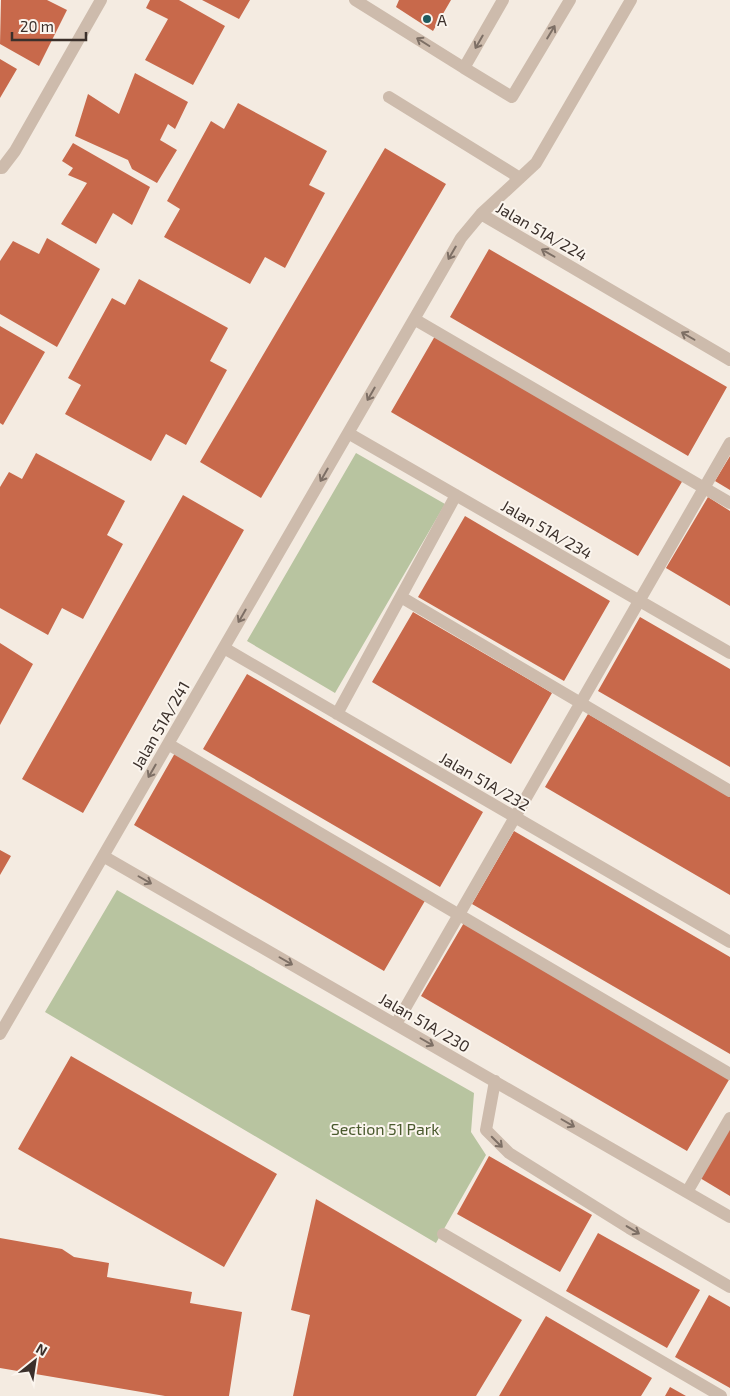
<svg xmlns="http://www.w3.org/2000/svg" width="730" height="1396" viewBox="0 0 730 1396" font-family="'Exo 2',sans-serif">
  <rect width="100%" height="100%" fill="#f4ebe1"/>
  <path fill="#b8c4a0" d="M356 453 445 504 335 693 247 641Z
    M117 890 474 1093 471 1132 486 1155 436 1243 45 1012Z"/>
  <path fill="#c8694b" d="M1 0H47L67 10 39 66 0 44Z
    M150 0H179L225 26 193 85 145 60 168 19 146 8Z
    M202 0H250L239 19Z
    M399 0H451L433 31 396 7Z
    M0 59 17 69 0 98Z
    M135 73 188 102 175 129 168 124 160 140 177 150 157 183 132 169 128 160 75 136 88 94 119 114Z
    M238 103 327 151 309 185 325 193 285 268 265 257 250 284 164 237 180 209 167 201 211 121 224 129Z
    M73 143 150 187 132 225 113 213 96 244 61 224 87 183 68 175 73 168 62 161Z
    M385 148 446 184 261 498 200 462Z
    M47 238 100 269 57 347 0 314V261L13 241 39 254Z
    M489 249 727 387 688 456 450 317Z
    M139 279 228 328 210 361 227 370 186 445 166 434 151 461 65 414 81 385 68 378 112 298 125 305Z
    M0 326 45 352 3 425 0 423Z
    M435 336 683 480 638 556 391 412Z
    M36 453 125 501 107 535 123 544 83 619 62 608 48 635 0 608V487L9 472 22 479Z
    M730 456V490L715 481Z
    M183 495 244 530 83 813 22 779Z
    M708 497 730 511V606L666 568Z
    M465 516 610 601 564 681 418 597Z
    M413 612 552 693 511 764 372 682Z
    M640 617 730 669V767L598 691Z
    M0 643 33 664 0 725Z
    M247 674 483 812 440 887 203 749Z
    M588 714 730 797V895L545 787Z
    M175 753 426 899 384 971 134 825Z
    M514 831 730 957V1054L472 904Z
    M0 850 11 856 0 875Z
    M465 921 730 1078 687 1151 421 996Z
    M71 1056 277 1174 224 1267 18 1149Z
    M730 1127V1196L700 1178Z
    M489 1156 592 1215 560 1272 457 1214Z
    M316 1199 522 1320 476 1396H293L310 1315 291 1310Z
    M598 1233 700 1290 667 1348 566 1291Z
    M0 1238 62 1249 74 1257 109 1263 107 1277 192 1292 190 1303 242 1312 229 1396H165L0 1368Z
    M709 1295 730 1307V1388L675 1357Z
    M546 1316 652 1378 641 1396H499Z
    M670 1387 686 1396H665Z"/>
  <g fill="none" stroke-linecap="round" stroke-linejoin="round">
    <path stroke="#cdbbac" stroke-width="12" d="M355 0 464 68
      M503 0 464 68 512 97 570 0
      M389 97 520 178
      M0 168H2L15 151 101 0
      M481 214 730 360
      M414 319 730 503
      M348 433 730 653
      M401 597 730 791
      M224 648 730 942
      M337 714 456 495
      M168 744 730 1074
      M103 856 730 1217
      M396 1024 730 443
      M0 1034 461 238 481 214 536 163 631 0
      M495 1081 486 1130 509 1153 629 1228 730 1287
      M687 1192 730 1118
      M443 1234 721 1396"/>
  </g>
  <defs><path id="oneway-shaft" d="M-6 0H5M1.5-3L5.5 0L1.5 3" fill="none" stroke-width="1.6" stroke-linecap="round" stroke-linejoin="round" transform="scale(1.25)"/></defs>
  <g stroke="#7d6f65">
    <use href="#oneway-shaft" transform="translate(551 32) rotate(-59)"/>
    <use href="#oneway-shaft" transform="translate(423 42) rotate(-148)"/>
    <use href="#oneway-shaft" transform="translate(479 42) rotate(120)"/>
    <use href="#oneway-shaft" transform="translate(452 253) rotate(120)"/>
    <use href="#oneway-shaft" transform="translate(548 253) rotate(-150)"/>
    <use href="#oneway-shaft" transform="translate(688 336) rotate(-150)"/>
    <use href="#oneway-shaft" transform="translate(371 394) rotate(120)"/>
    <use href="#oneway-shaft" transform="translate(324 475) rotate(120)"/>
    <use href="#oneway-shaft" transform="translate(242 616) rotate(120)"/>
    <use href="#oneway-shaft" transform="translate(152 771) rotate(120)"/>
    <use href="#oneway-shaft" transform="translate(145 880) rotate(30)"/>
    <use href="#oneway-shaft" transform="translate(286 961) rotate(30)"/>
    <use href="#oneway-shaft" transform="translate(427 1042) rotate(30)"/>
    <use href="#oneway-shaft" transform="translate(568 1123) rotate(30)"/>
    <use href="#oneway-shaft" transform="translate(497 1142) rotate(45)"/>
    <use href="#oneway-shaft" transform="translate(633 1230) rotate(31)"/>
  </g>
  <circle fill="#1f5a5e" stroke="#fbf5ee" stroke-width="2" cx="427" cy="19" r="5"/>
  <g text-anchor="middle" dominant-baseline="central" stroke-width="4" stroke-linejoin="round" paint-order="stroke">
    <g font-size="16" fill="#3b302b" stroke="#fbf5ee" text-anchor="start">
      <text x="437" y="19">A</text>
    </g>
    <g font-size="16" fill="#3b302b" stroke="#fbf5ee">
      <text transform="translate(542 231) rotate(30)">Jalan 51A/224</text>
      <text transform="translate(547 529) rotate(30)">Jalan 51A/234</text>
      <text transform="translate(160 725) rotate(-60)">Jalan 51A/241</text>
      <text transform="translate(485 781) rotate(30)">Jalan 51A/232</text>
      <text transform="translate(425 1022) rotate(30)">Jalan 51A/230</text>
    </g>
    <g font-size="16" fill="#4a5a2e" stroke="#fbf5ee">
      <text x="385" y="1128">Section 51 Park</text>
    </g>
  </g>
  <g transform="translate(35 1361) rotate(30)" stroke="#fbf5ee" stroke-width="4" paint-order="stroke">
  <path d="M0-4L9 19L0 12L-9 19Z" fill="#3b302b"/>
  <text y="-8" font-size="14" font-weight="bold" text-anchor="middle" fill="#3b302b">N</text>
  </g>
  <path d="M12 32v8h74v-8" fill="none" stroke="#3b302b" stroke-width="2.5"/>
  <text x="20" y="32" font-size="15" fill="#3b302b" stroke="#fbf5ee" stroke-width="4" paint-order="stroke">20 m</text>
</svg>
